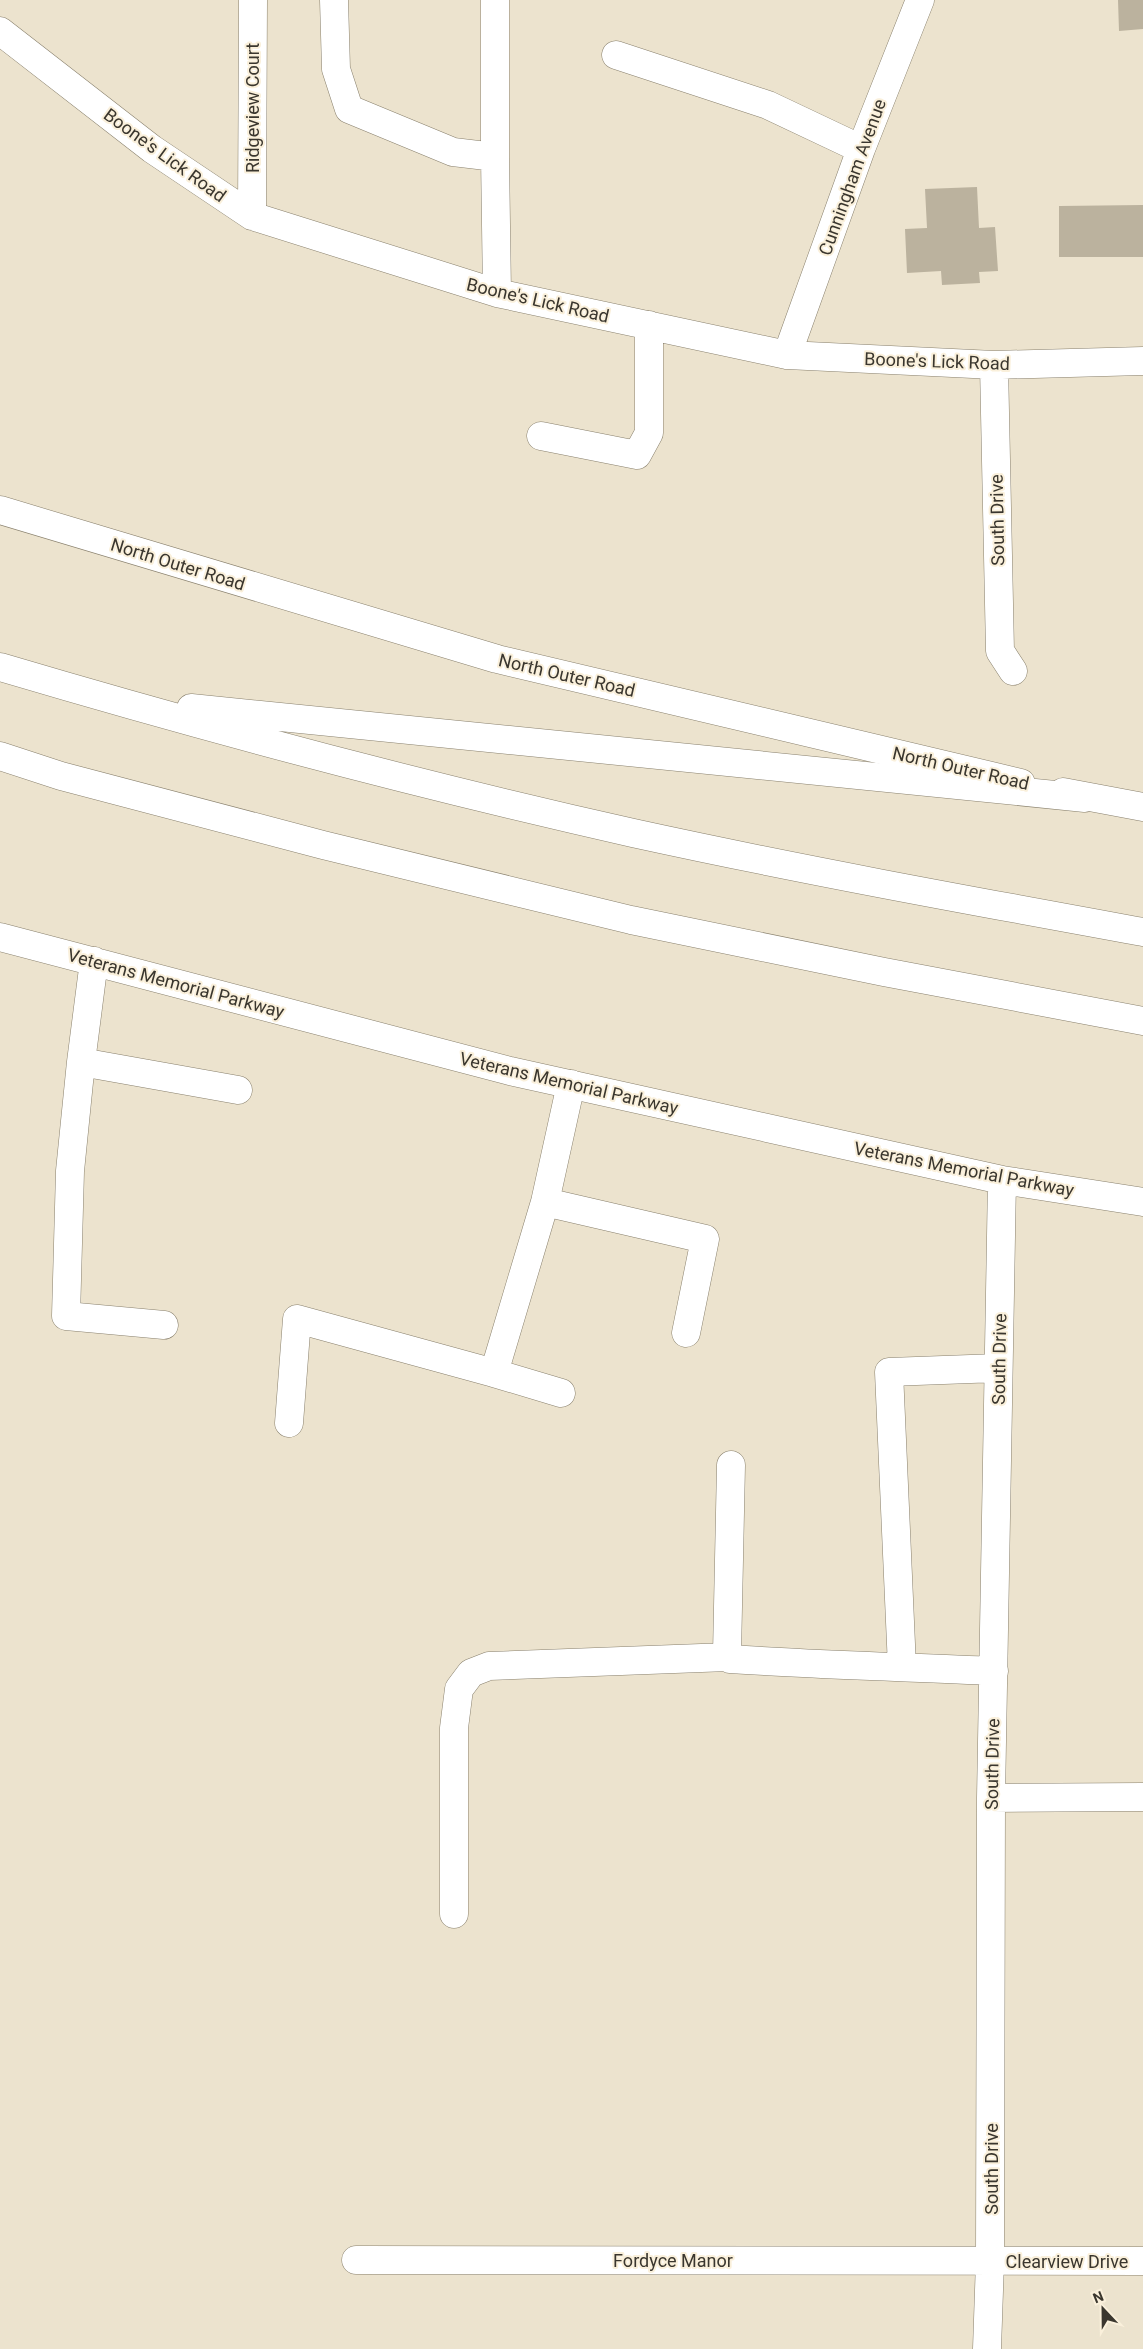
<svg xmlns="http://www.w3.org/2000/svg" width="1143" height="2349" viewBox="0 0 1143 2349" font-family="Roboto,sans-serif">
  <rect width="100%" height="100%" fill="#ece3ce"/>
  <path fill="#bbb29e" d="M1118 0H1143V29L1119 31Z
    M977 187 979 228 995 227 998 271 979 272 980 283 942 285 941 271 907 273 905 229 927 228 925 189Z
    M1143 205V257H1059V206Z"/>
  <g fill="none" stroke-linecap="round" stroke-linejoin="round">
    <defs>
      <path id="minor" d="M334 0 336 69 349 109 453 152 495 157V0
        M0 31 152 149 252 216 497 293 787 355 994 365 1143 361
        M616 55 768 105 861 149
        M495 157 497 293
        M252 216 253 0
        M787 355 861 149 920 0
        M994 365 1000 651 1013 671
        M541 436 637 455 649 433V325
        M0 510 497 659 1021 783
        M1063 792 1143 807
        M0 937 510 1071 1002 1180 1143 1202
        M94 961 81 1062 238 1090
        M81 1062 70 1171 66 1316 164 1325
        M545 1202 705 1239 686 1333
        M561 1393 494 1373 545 1202 571 1084
        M289 1423 297 1319 494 1373
        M731 1465 727 1654 730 1659C818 1665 906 1667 994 1671
        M902 1667 889 1372 998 1368
        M991 1798 1143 1797
        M454 1914V1728L459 1689 471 1673 489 1666 728 1657
        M356 2260 1143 2261
        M987 2349 990 2261 991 1798 1002 1180"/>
      <path id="highway" d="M0 667C209 729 420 785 633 833 802 870 973 901 1143 932
        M191 708 1085 798
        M0 756 61 776 323 845 631 920 884 972 1143 1021"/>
    </defs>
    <use href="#minor" stroke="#89806d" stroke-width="29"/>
    <use href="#highway" stroke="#89806d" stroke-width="29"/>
    <use href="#minor" stroke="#fff" stroke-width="28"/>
    <use href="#highway" stroke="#fff" stroke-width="28"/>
  </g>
  <g text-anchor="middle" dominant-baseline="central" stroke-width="4" stroke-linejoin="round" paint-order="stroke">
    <g font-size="18" fill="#3a362e" stroke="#faf0db">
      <text transform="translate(252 108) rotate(-90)">Ridgeview Court</text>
      <text transform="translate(165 155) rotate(36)">Boone's Lick Road</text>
      <text transform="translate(852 177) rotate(-70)">Cunningham Avenue</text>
      <text transform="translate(538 300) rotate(13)">Boone's Lick Road</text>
      <text transform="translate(937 361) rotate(2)">Boone's Lick Road</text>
      <text transform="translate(997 520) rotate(-91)">South Drive</text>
      <text transform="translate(178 564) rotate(17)">North Outer Road</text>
      <text transform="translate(567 675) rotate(13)">North Outer Road</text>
      <text transform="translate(961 768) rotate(13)">North Outer Road</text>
      <text transform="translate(176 983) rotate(15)">Veterans Memorial Parkway</text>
      <text transform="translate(569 1083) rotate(13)">Veterans Memorial Parkway</text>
      <text transform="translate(964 1169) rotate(11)">Veterans Memorial Parkway</text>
      <text transform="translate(999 1359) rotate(-89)">South Drive</text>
      <text transform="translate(992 1764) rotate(-89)">South Drive</text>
      <text transform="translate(991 2169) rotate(-90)">South Drive</text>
      <text x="673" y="2260">Fordyce Manor</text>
      <text x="1067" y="2261">Clearview Drive</text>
    </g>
  </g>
  <g transform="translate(1103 2309) rotate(338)" stroke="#faf0db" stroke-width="4" paint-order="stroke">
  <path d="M0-4L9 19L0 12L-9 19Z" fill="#3a362e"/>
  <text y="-8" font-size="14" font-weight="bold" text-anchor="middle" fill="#3a362e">N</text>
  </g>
</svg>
